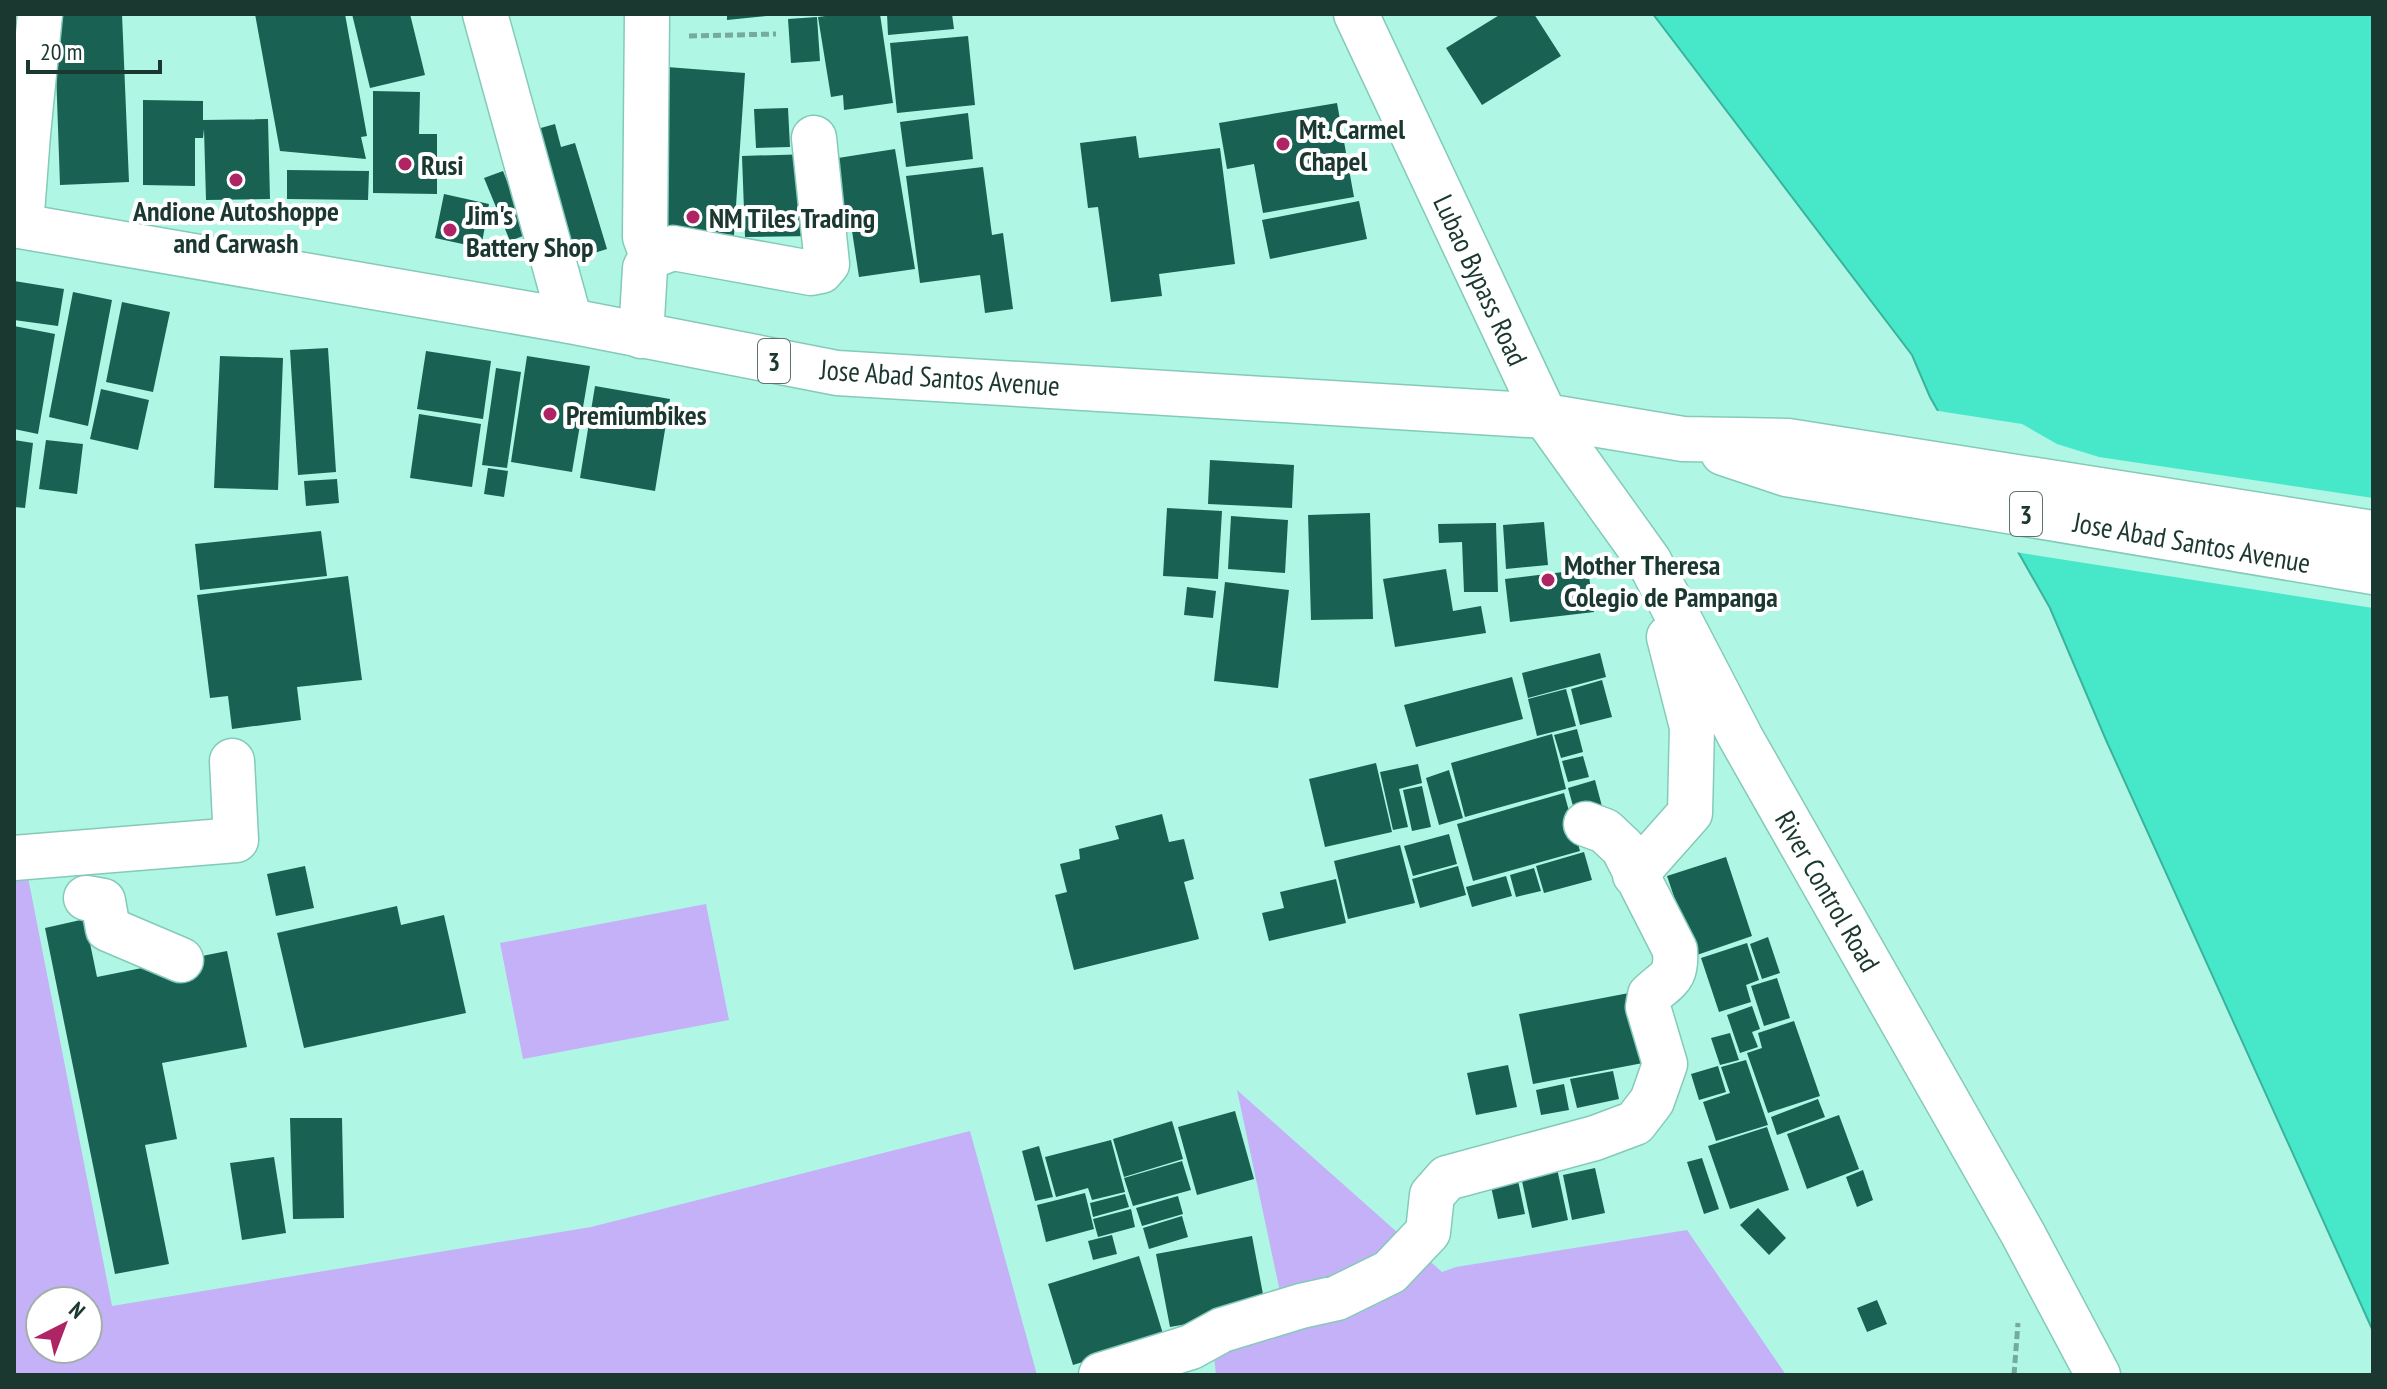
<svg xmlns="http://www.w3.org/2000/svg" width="2387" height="1389" viewBox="0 0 2387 1389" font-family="'PT Sans Narrow',sans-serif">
  <rect width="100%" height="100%" fill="#b0f6e5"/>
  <path fill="#c5b1f7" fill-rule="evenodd" d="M26 867 112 1306 591 1227 970 1131 1037 1375H14V868ZM40 1301H88V1349H40Z
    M706 904 729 1020 523 1059 500 943Z
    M1237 1090 1442 1272 1456 1267 1687 1230 1786 1375H1216L1212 1338 1286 1320Z"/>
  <path fill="#47e8ca" stroke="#3ab39c" stroke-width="2" d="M1653 14H2373V1331L2106 740 2050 608 1930 397 1912 355Z"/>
  <path fill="#b0f6e5" d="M1932 410 2022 424 2057 444 2099 457 2373 498V608L2015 552Z"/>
  <path fill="#186153" d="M54 14H122L129 182 60 185Z
    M255 14H345L367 136 361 137 366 159 280 151Z
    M352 14H410L425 75 370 88Z
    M727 14H765L766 16 727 20Z
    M840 14H880L893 103 844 110 843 95 831 97 818 17Z
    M887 14H952L954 29 888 35Z
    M1501 14H1534L1561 56 1482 105 1446 48Z
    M817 17 820 61 791 63 788 19Z
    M968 36 975 105 897 113 890 43Z
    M667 67 745 73 734 235 656 229Z
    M373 91 420 92 419 134H437V194L373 193Z
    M143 100 203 101V120L268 119 270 199 206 200 204 129 203 138H195V186L143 185Z
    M1337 103 1354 197 1263 213 1254 164 1227 169 1219 123Z
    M788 108 790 147 756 148 754 109Z
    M968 113 973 159 906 167 900 122Z
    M555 124 561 147 575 143 607 249 562 263 523 133Z
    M1136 136 1139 158 1220 148 1235 264 1159 274 1162 296 1111 302 1098 207 1088 208 1080 143Z
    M895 149 915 269 859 277 849 211 828 215 819 161Z
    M812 154 814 236 745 237 742 156Z
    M983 167 992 235 1003 233 1013 309 985 313 980 275 920 283 906 176Z
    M287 170 369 171 368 200 287 199Z
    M503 171 528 234 510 241 484 178Z
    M444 194 489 204 481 248 435 238Z
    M1359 201 1367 239 1270 259 1262 220Z
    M14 281 64 289 58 326 14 320Z
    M73 292 112 300 88 426 49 417Z
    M122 302 170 312 153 392 106 382Z
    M14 326 55 334 38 434 14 429Z
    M328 348 336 472 298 475 290 350Z
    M426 351 491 361 483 419 417 409Z
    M220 356 283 358 278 490 214 488Z
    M527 356 590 366 572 472 511 462Z
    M496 368 521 372 507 468 482 465Z
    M595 386 670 399 655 491 580 478Z
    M101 389 149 400 138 450 90 439Z
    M419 414 481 424 472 487 410 478Z
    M14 440 33 443 25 508 14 507Z
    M46 440 83 444 77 494 39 489Z
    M1210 460 1294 465 1292 508 1208 504Z
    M488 468 508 471 504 497 484 494Z
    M337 479 339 503 306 506 304 481Z
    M1167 508 1222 511 1218 579 1163 576Z
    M1370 513 1373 619 1311 620 1308 515Z
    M1231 516 1288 520 1285 573 1228 569Z
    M1544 522 1548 565 1506 569 1503 525Z
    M1496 523 1498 592H1464L1462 542 1439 543 1438 524Z
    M321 531 327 576 200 590 195 544Z
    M1446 569 1453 611 1481 606 1486 633 1395 647 1383 579Z
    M1588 569 1594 612 1510 622 1505 579Z
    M348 576 362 680 297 687 301 720 232 729 228 696 210 698 197 595Z
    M1225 582 1289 590 1278 688 1214 681Z
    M1187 587 1216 591 1213 618 1184 615Z
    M1600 653 1606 677 1528 698 1522 673Z
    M1512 677 1523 719 1416 747 1404 705Z
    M1602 680 1612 717 1580 725 1571 689Z
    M1566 689 1576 726 1537 736 1528 699Z
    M1577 729 1583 752 1561 758 1554 735Z
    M1552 734 1566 789 1465 817 1451 763Z
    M1583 756 1589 777 1568 782 1562 761Z
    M1376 763 1392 832 1325 847 1309 779Z
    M1418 764 1422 783 1399 789 1408 827 1393 830 1380 772Z
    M1449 770 1463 818 1439 825 1426 778Z
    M1595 780 1603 810 1576 817 1568 788Z
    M1422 786 1431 827 1412 831 1403 790Z
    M1564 793 1580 851 1473 881 1457 824Z
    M1162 814 1169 842 1184 839 1194 879 1184 882 1199 939 1074 970 1055 895 1067 892 1060 864 1080 859 1079 849 1119 839 1115 826Z
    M1449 834 1457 864 1413 876 1404 846Z
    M1400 845 1415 903 1348 919 1334 861Z
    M1584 852 1592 880 1544 893 1536 866Z
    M1726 857 1752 936 1694 956 1667 876Z
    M305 866 314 908 276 916 267 874Z
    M1458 866 1466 895 1420 908 1412 879Z
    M1534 868 1541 891 1516 897 1510 875Z
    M1506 876 1512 896 1472 907 1466 887Z
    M1336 879 1346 923 1269 941 1262 913 1284 908 1280 892Z
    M397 906 401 925 444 915 466 1013 304 1048 277 933Z
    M85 919 97 977 227 951 247 1047 162 1063 177 1139 145 1145 169 1264 115 1274 45 928Z
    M1768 937 1780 973 1762 979 1750 944Z
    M1747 943 1759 980 1746 985 1751 1002 1719 1012 1701 958Z
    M1777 978 1790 1018 1764 1026 1751 986Z
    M1629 993 1643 1063 1533 1084 1519 1014Z
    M1752 1006 1760 1029 1752 1032 1758 1047 1740 1053 1727 1015Z
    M1794 1021 1820 1096 1768 1113 1747 1053 1762 1048 1758 1033Z
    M1730 1033 1739 1060 1720 1065 1711 1038Z
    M1746 1060 1768 1125 1716 1141 1703 1102 1730 1093 1721 1067Z
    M1508 1065 1517 1107 1476 1115 1467 1073Z
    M1718 1066 1726 1092 1699 1100 1691 1074Z
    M1613 1071 1619 1099 1577 1108 1570 1079Z
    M1564 1084 1569 1110 1541 1115 1536 1090Z
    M1818 1099 1825 1117 1777 1135 1771 1117Z
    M1235 1111 1254 1179 1197 1195 1178 1127Z
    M1839 1115 1859 1169 1807 1189 1787 1134Z
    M290 1118H342L344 1218 293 1219Z
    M1172 1121 1183 1159 1124 1177 1113 1139Z
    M1767 1127 1789 1190 1730 1209 1708 1146Z
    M1111 1140 1125 1192 1092 1200 1088 1188 1056 1197 1045 1157Z
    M1039 1146 1053 1197 1035 1201 1022 1151Z
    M274 1157 286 1233 242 1240 230 1163Z
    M1702 1158 1719 1209 1704 1214 1687 1162Z
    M1555 1159 1568 1220 1532 1228 1519 1167Z
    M1182 1161 1191 1190 1133 1206 1124 1178Z
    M1595 1168 1605 1213 1572 1220 1563 1175Z
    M1863 1170 1873 1200 1857 1207 1846 1177Z
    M1516 1171 1525 1214 1498 1219 1489 1177Z
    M1085 1193 1094 1229 1046 1242 1037 1205Z
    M1125 1194 1129 1207 1093 1217 1090 1203Z
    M1178 1196 1183 1214 1142 1226 1136 1208Z
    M1758 1208 1786 1238 1769 1255 1740 1225Z
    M1131 1209 1135 1227 1098 1237 1093 1219Z
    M1182 1216 1188 1237 1149 1249 1143 1228Z
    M1112 1235 1117 1254 1093 1260 1088 1241Z
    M1252 1236 1266 1310 1170 1327 1156 1254Z
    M1139 1256 1164 1337 1073 1365 1048 1284Z
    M1877 1300 1887 1324 1867 1332 1857 1308Z"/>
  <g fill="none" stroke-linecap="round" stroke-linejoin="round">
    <defs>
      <path id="minor" d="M485 14 570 321
        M647 14 645 237 652 256
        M21 226 28 134 40 14
        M641 336 645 268 652 256 673 248 811 273 821 271 827 264 814 138
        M1545 416 1649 561 1741 738 2023 1234 2098 1375
        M14 858 236 840 232 761
        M1635 875 1690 813 1692 727 1669 637
        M86 898 103 901 108 929 181 960
        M1101 1375 1191 1347 1222 1330 1301 1306 1337 1298 1390 1272 1428 1232 1432 1195 1447 1178 1595 1138 1635 1123 1652 1101 1665 1064 1648 1007 1650 995C1668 978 1677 979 1675 950L1623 848 1605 831 1586 824"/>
      <path id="major" d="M14 225 570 321 837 373 1545 416"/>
      <path id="highway" d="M1356 14 1545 416 1683 439 1788 441 2373 533
        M1723 453 1786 474 2373 572"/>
    </defs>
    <use href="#minor" stroke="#85cab9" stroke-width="47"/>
    <use href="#major" stroke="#85cab9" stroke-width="47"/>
    <use href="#highway" stroke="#85cab9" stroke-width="47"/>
    <path stroke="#75ab9e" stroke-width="5" stroke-dasharray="8 4" stroke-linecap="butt" d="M689 36 776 34
      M2014 1375 2018 1323"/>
    <use href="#minor" stroke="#fff" stroke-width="44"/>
    <use href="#major" stroke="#fff" stroke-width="44"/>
    <use href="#highway" stroke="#fff" stroke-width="44"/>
  </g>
  <g fill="#ae2465" stroke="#fff" stroke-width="3">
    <circle cx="1283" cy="144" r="8"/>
    <circle cx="405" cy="164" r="8"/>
    <circle cx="236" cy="180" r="8"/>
    <circle cx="693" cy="217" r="8"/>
    <circle cx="450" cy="230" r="8"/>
    <circle cx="550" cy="414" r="8"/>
    <circle cx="1548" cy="580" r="8"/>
  </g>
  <g text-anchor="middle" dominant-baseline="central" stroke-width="8" stroke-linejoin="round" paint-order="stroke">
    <g fill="#fff" stroke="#5f736e" stroke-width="2">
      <rect x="758" y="339" width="32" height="44" rx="6"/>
      <rect x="2010" y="492" width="32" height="44" rx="6"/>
    </g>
    <g font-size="26" font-weight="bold" fill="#1a3730">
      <text x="774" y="361">3</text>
      <text x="2026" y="514">3</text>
    </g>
    <g font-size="28" font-weight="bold" fill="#1a3730" stroke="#fff" text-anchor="start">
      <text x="1299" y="128">Mt. Carmel<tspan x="1299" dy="32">Chapel</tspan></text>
      <text x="421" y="164">Rusi</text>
      <text x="236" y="210" text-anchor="middle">Andione Autoshoppe<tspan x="236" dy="32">and Carwash</tspan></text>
      <text x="466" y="214">Jim's<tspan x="466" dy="32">Battery Shop</tspan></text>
      <text x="709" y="217">NM Tiles Trading</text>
      <text x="566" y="414">Premiumbikes</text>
      <text x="1564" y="564">Mother Theresa<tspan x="1564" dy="32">Colegio de Pampanga</tspan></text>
    </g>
    <g font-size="28" fill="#1a3730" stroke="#fff">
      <text transform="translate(1481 280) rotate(65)">Lubao Bypass Road</text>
      <text transform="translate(940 377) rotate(4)">Jose Abad Santos Avenue</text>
      <text transform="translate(2192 542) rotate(10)">Jose Abad Santos Avenue</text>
      <text transform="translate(1828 891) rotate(60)">River Control Road</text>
    </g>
  </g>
  <rect width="2387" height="1389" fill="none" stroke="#1a3730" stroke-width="32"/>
  <g transform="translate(64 1325) rotate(42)"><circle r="38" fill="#ffffff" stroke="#a3afac" stroke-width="2"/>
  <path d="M0-6L14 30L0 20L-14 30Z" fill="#ae2465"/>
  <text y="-12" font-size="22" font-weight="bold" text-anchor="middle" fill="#1a3730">N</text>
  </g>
  <path d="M28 60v12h132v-12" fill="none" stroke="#1a3730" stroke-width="4"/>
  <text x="40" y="60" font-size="24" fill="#1a3730" stroke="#ffffff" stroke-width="6" paint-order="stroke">20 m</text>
</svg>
